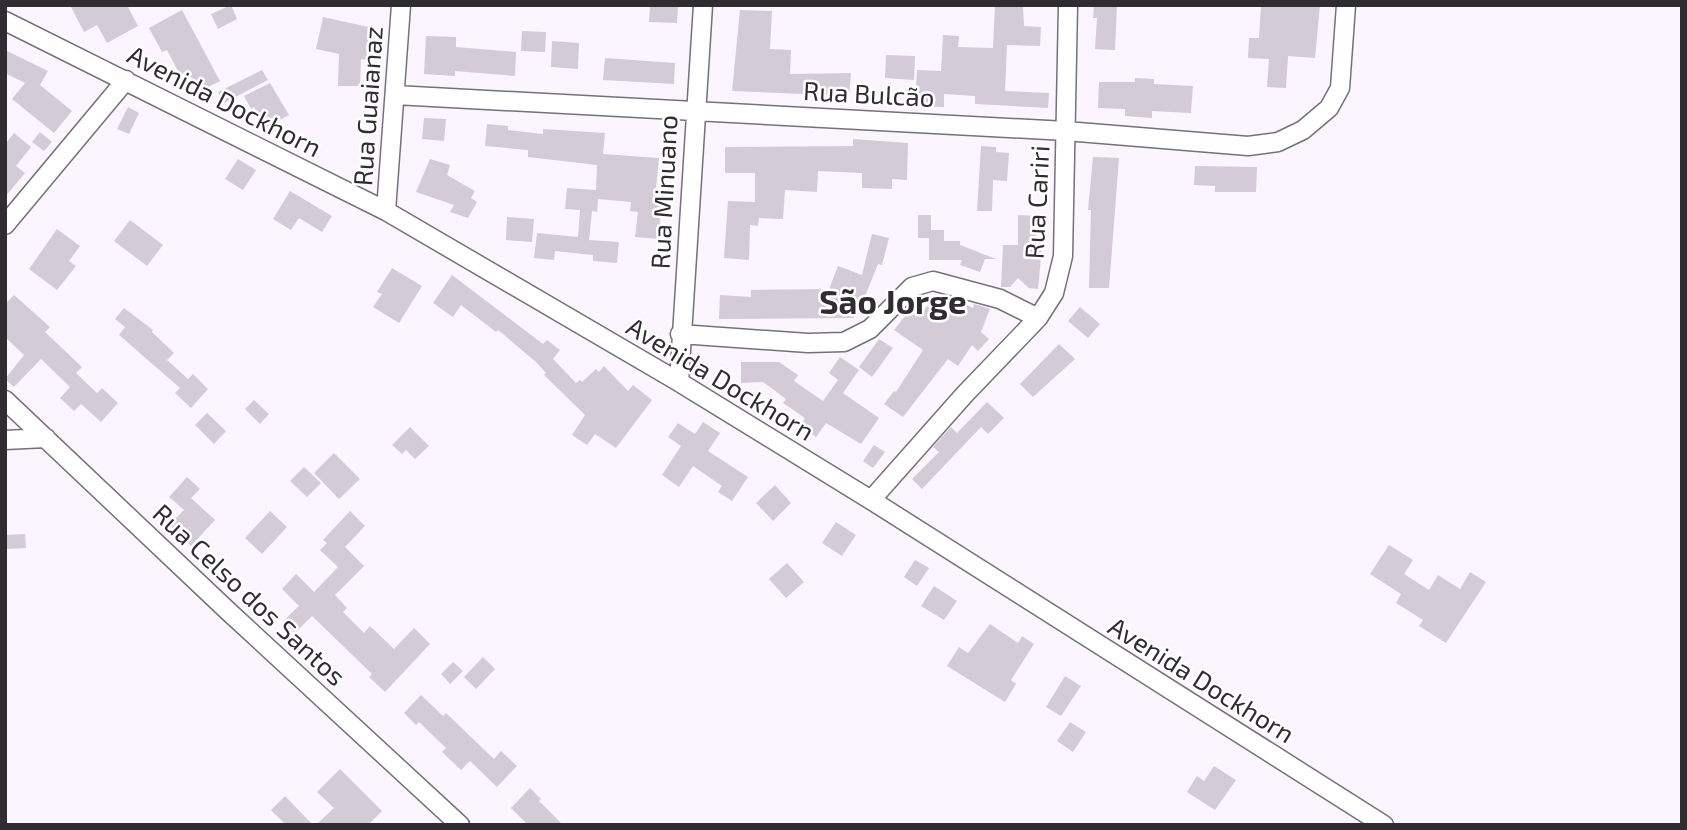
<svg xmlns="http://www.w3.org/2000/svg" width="1687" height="830" viewBox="0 0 1687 830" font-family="'Exo 2',sans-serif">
  <rect width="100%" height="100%" fill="#faf5fe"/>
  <path fill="#d3ccd7" d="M70 5H127L138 26 107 43 97 25 84 32Z
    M231 5 237 19 218 29 211 14Z
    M650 5H678L677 23 649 22Z
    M995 5H1023L1024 26 1041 27 1040 46 1007 45 1005 91 1049 93 1048 108 975 104V96L944 94V107L915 106 917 70 941 71 943 35 959 36 958 47 993 48Z
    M1094 5H1117L1115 50 1095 49 1097 18H1093Z
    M1261 5H1320L1315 58 1288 56 1286 88 1267 87 1269 59 1248 58 1249 38H1259Z
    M182 10 220 81 198 92 188 70 180 75 167 50 162 52 149 28Z
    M740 10 772 11 770 49 791 50 790 74 851 73 849 96 732 91Z
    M323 17 373 28 366 60 361 59 360 86H338L339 54 316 49Z
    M522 31 546 32 545 52 521 51Z
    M426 36 456 37V47L516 52 515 76 455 71V76L424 74Z
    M552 41 579 43 578 69 551 67Z
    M5 50 48 71 40 85 72 111 54 133 12 99 25 83 5 73Z
    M886 55 915 56 914 80 885 78Z
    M605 58 675 63 674 84 603 80Z
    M262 70 268 80 224 103 218 92Z
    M1135 78 1154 79V84L1193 86 1191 113 1152 111V118L1125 116V109L1098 108 1099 82H1135Z
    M270 83 289 115 265 128 254 107 251 109 244 96Z
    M128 107 139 113 129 134 117 129Z
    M424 118 446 119 444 141 422 139Z
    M487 124 508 126V130L543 134V129L605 133 603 154 659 158 656 188 662 189 659 239 635 237 638 212 630 211 631 202 598 199 597 212 592 211 589 240 619 242 617 263 593 261V255L555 251 554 260 534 258 537 233 578 237 580 210 565 209 567 188 596 190 597 165 528 157V150L485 146Z
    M40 132 52 142 44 151 32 142Z
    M14 133 31 147 16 166 25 173 5 197V144Z
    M853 139 908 143 907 180 892 179V189L862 188V173L818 171 817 192 785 190 783 219 759 218 758 226 750 225 749 260 724 258 728 201 755 202V173H725V147L853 146Z
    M981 146 996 147V152L1009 153 1007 181 993 180 992 211H977Z
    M1093 157 1119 158 1109 288H1089L1091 210H1088Z
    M238 159 256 170 243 190 225 179Z
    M430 159 450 165 447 175 475 191 471 198 477 202 468 218 450 212 454 205 416 192Z
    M1195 166 1257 167 1256 192H1215V186L1194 185Z
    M290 191 332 216 322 232 299 218 291 230 273 219Z
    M918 215H931V230H944V241H960V245L996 259H985L980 272 960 265 962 260H929V238H918Z
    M1018 215 1037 216 1036 246H1042L1038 289 1029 288 1018 278 1010 287H1001L1003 245H1018Z
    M507 217 534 219 532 242 506 240Z
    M130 220 163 245 147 266 114 241Z
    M57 229 80 246 69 261 76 266 57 290 29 269Z
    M872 234 889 238 882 265 878 264 866 294 865 311H855L854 318 719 319 720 295 751 297V290L829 289 838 266 862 275Z
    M392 268 422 286 399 323 373 307 382 294 377 292Z
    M452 275 543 344 547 340 560 350 553 359 576 383 580 380 582 382 596 369 599 372 604 366 628 391 633 385 652 400 616 448 595 434 587 445 572 435 585 415 544 375 546 373 536 362 498 330 496 332 461 305 453 317 433 303Z
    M14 295 50 327 45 332 82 367 76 373 97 393 102 388 118 403 101 422 81 404 74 411 60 398 70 387 41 359 14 387 5 379 24 355 5 337V304Z
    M953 298 973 308 974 304 990 309 981 332 989 339 978 351 972 345 958 366 948 359 903 417 884 404 894 391 896 392 923 350 894 330 915 303 924 310 927 306 935 312 940 304 947 309Z
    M1080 307 1100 324 1088 338 1068 321Z
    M124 308 153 330 152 332 174 353 167 360 188 379 193 374 208 389 191 408 175 393 180 388 119 335 125 327 115 319Z
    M879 339 893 348 872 377 859 367Z
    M1059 344 1075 359 1033 397 1020 384Z
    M840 357 859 370 843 393 879 418 861 444 826 423 816 437 800 426 805 418 783 403 786 399 763 382 741 383V362H779L798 375 794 381 823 401 838 380 829 373Z
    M254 400 269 414 260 424 245 409Z
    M987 402 1004 418 988 434 981 427 922 489 912 479 939 452 933 447 951 427 957 433Z
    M207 413 226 431 214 444 195 425Z
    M703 422 720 433 708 451 748 477 732 501 718 492 722 486 693 466 679 487 662 475 681 446 668 437 678 423 695 434Z
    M410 427 429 446 415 459 406 450 402 454 392 445Z
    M874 445 885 452 873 468 863 461Z
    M334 453 360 479 339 499 314 473Z
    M304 467 321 483 307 497 290 481Z
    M187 477 200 489 191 498 215 520 191 546 169 525 184 510 169 497Z
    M775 485 791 503 773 521 756 503Z
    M270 511 287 527 262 554 245 538Z
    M350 511 365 526 345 547 364 566 335 595 347 608 343 612 364 633 370 626 394 649 414 628 430 644 385 692 369 677 372 674 312 616 295 633 283 621 299 606 282 589 296 574 314 592 338 567 320 550 327 543 323 540Z
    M836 522 856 535 842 556 822 543Z
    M25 534 26 548 5 549V535Z
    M1389 545 1413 560 1404 574 1429 590 1438 575 1460 589 1470 572 1486 582 1446 643 1419 626 1423 620 1396 603 1401 594 1370 574Z
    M915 560 929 568 917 586 904 577Z
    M787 563 804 582 786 598 769 579Z
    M934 586 957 601 944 620 921 606Z
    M990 624 1018 643 1022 636 1034 644 1011 680 1016 684 1005 702 947 666 959 647 968 653Z
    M483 657 495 669 476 689 464 677Z
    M453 662 463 671 450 684 441 674Z
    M1065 676 1081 686 1061 716 1046 707Z
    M421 695 443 716 446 713 494 759 501 751 517 766 497 787 470 761 461 770 442 752 446 748 419 722 416 725 404 713Z
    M1070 722 1086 732 1073 752 1057 741Z
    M1214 766 1236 780 1215 810 1187 792 1197 776 1204 781Z
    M340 769 382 811 368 825H316L334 808 317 792Z
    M530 788 541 799 539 801 563 825H528L511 808Z
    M285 796 313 825H286L271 810Z"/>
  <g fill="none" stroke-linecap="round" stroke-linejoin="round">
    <defs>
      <path id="street" d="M5 21 386 211 679 382 871 500 1384 825
        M395 95 1066 131 1248 146 1278 142 1303 130 1329 108 1340 88 1346 5
        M386 211 401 5
        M5 225 126 80
        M680 334 808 343 844 342 870 329 912 287 933 281 1000 299 1038 318
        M679 382 703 5
        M5 400 228 611 460 825
        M5 440 46 438
        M871 500 965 394 1038 318 1054 293 1063 256 1068 5"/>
    </defs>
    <use href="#street" stroke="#76707a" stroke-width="21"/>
    <use href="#street" stroke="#fff" stroke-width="18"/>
  </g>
  <g text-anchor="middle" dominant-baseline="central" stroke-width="5" stroke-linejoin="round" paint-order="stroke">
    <g font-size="26" fill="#2f2d31" stroke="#fff">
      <text transform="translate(869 93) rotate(3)">Rua Bulcão</text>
      <text transform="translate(225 100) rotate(27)">Avenida Dockhorn</text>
      <text transform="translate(367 106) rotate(-86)">Rua Guaianaz</text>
      <text transform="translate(663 192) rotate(-87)">Rua Minuano</text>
      <text transform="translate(1036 202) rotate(-87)">Rua Cariri</text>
      <text transform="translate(721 378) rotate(31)">Avenida Dockhorn</text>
      <text transform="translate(250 594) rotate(43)">Rua Celso dos Santos</text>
      <text transform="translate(1202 679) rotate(32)">Avenida Dockhorn</text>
    </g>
    <g font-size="33" font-weight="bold" fill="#2f2d31" stroke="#fff">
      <text x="893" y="301">São Jorge</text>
    </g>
  </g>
  <rect width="1687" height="830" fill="none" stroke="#2f2d31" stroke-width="14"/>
</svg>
